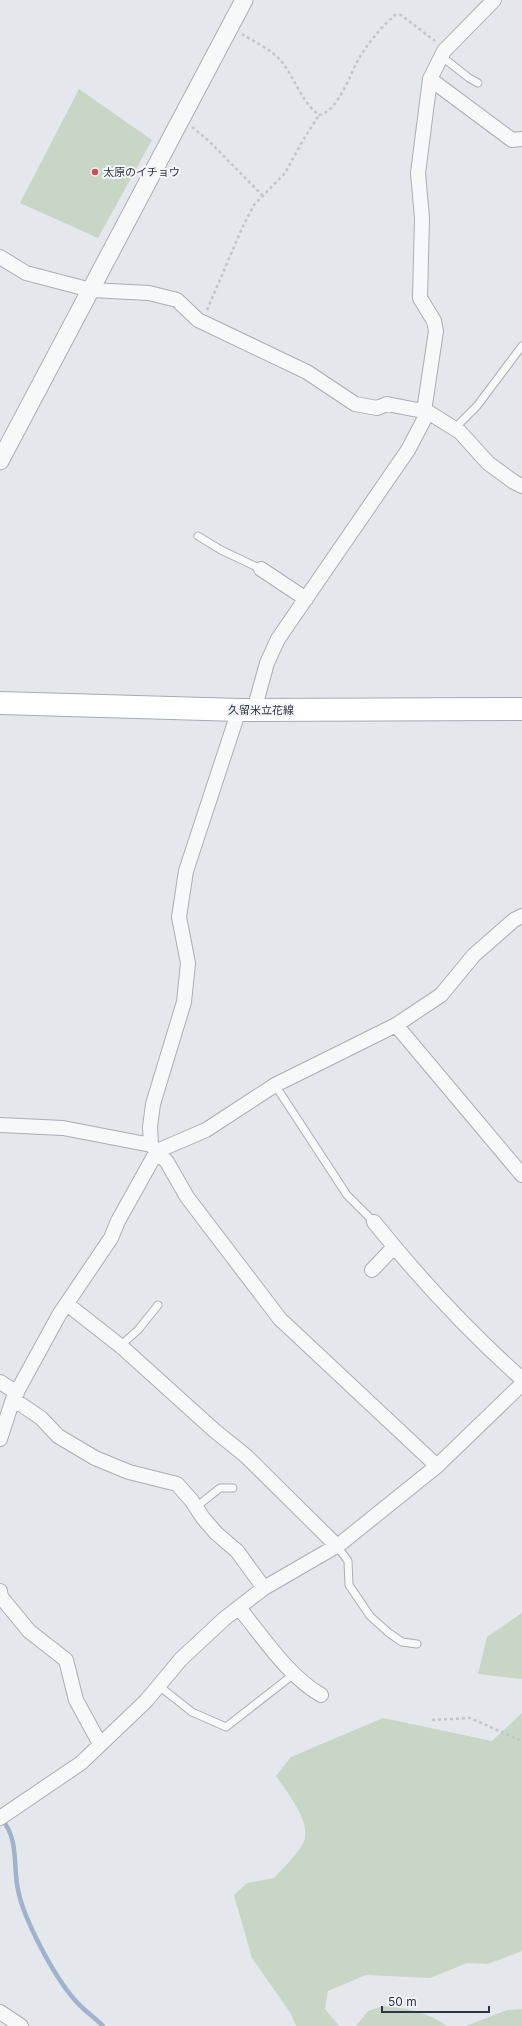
<svg xmlns="http://www.w3.org/2000/svg" width="522" height="2026" viewBox="0 0 522 2026" font-family="Inter,'Noto Sans JP',sans-serif">
  <rect width="100%" height="100%" fill="#e4e7ec"/>
  <path fill="#c9d6c5" d="M79 89 152 140 98 238 20 203Z
    M522 1613V1679L478 1674 487 1637Z
    M522 1713V1951L488 1964 467 1963 430 1978 366 1975 328 1991 325 2009 339 2026H296L291 2014 252 1958 234 1895 247 1883 274 1878C283 1868 295 1857 302 1845 315 1825 287 1793 276 1776L291 1757 383 1718 492 1741Z
    M383 2006C406 2008 428 2012 447 2026H356L368 2011Z
    M522 2009V2026H466L507 2010Z"/>
  <g fill="none" stroke-linecap="round" stroke-linejoin="round">
    <path stroke="#9fb4cc" stroke-width="4.5" d="M2 1820C19 1838 13 1868 18 1890 24 1920 54 1976 74 1999 82 2009 94 2017 103 2026"/>
    <defs>
      <path id="service" d="M441 56 469 78 478 83
        M454 429 477 406 522 346
        M198 536 221 550 261 569
        M275 1085 347 1195 374 1222
        M120 1346 138 1330 158 1305
        M196 1507 220 1488H233
        M337 1546 348 1561 349 1585 370 1616 389 1633 402 1642 417 1644
        M159 1686 192 1712 226 1727 294 1674"/>
      <path id="minor" d="M430 79 512 140 522 139
        M0 257 26 273 91 290 149 293 177 300 198 320 307 372 355 404 377 408 387 404 428 412 460 432 488 463 514 482 522 486
        M424 411 436 331 434 321 420 298 422 218 418 173 430 79 444 51 494 0
        M261 569 306 599
        M254 710 267 663 278 639 408 450 428 412
        M396 1025 522 1175
        M0 1125 63 1128 151 1145 167 1162 187 1197 280 1319 437 1466
        M151 1145 150 1127 153 1104 184 1002 188 963 179 917 186 871 239 710
        M374 1222C419 1278 468 1331 522 1379
        M372 1270 394 1247
        M67 1304 123 1348 215 1431 246 1456 337 1546
        M0 1382 17 1393
        M13 1399 41 1418 58 1436 95 1458 129 1472 177 1484 192 1501 203 1518 216 1533 237 1551 264 1588
        M0 1439 13 1399 59 1315 111 1238 118 1221 157 1151 206 1130 275 1085 396 1025 441 995 474 955 514 920 522 916
        M0 1591 1 1597 29 1631 66 1660 76 1700 100 1744
        M239 1608C263 1637 288 1676 321 1695
        M0 1818 81 1763 146 1701 181 1659 224 1619 264 1588 340 1544 437 1466 522 1384
        M0 2012 21 2026"/>
      <path id="tertiary" d="M0 461 244 0"/>
      <path id="primary" d="M0 703 239 710 522 709"/>
    </defs>
    <use href="#service" stroke="#a9aeb7" stroke-width="9"/>
    <use href="#minor" stroke="#a9aeb7" stroke-width="16"/>
    <use href="#tertiary" stroke="#a9aeb7" stroke-width="19"/>
    <use href="#primary" stroke="#a3abb8" stroke-width="24"/>
    <path stroke="#c2c5cb" stroke-width="2.5" stroke-dasharray="3 3" stroke-linecap="butt" d="M242 34C253 41 273 51 280 60 295 77 301 102 319 115 340 110 350 72 361 55 370 41 382 26 395 15H401L435 41
      M192 127 209 141 262 195
      M207 310 243 226 254 205 285 173 302 142 319 115
      M432 1720 470 1718 522 1741"/>
    <use href="#service" stroke="#f7f8fa" stroke-width="7"/>
    <use href="#minor" stroke="#f7f8fa" stroke-width="14"/>
    <use href="#tertiary" stroke="#f7f8fa" stroke-width="17"/>
    <use href="#primary" stroke="#fff" stroke-width="22"/>
  </g>
  <circle fill="#d1495b" stroke="#f4f6f9" stroke-width="1.5" cx="95" cy="172" r="4"/>
  <g text-anchor="middle" dominant-baseline="central" stroke-width="4" stroke-linejoin="round" paint-order="stroke">
    <g font-size="11" fill="#2b3445" stroke="#f4f6f9" text-anchor="start">
      <text x="103" y="172">太原のイチョウ</text>
    </g>
    <g font-size="11" fill="#2b3445" stroke="#f4f6f9">
      <text x="261" y="710">久留米立花線</text>
    </g>
  </g>
  <path d="M382 2006v6h107v-6" fill="none" stroke="#2b3445" stroke-width="2"/>
  <text x="388" y="2006" font-size="12" fill="#2b3445" stroke="#f4f6f9" stroke-width="3" paint-order="stroke">50 m</text>
</svg>
